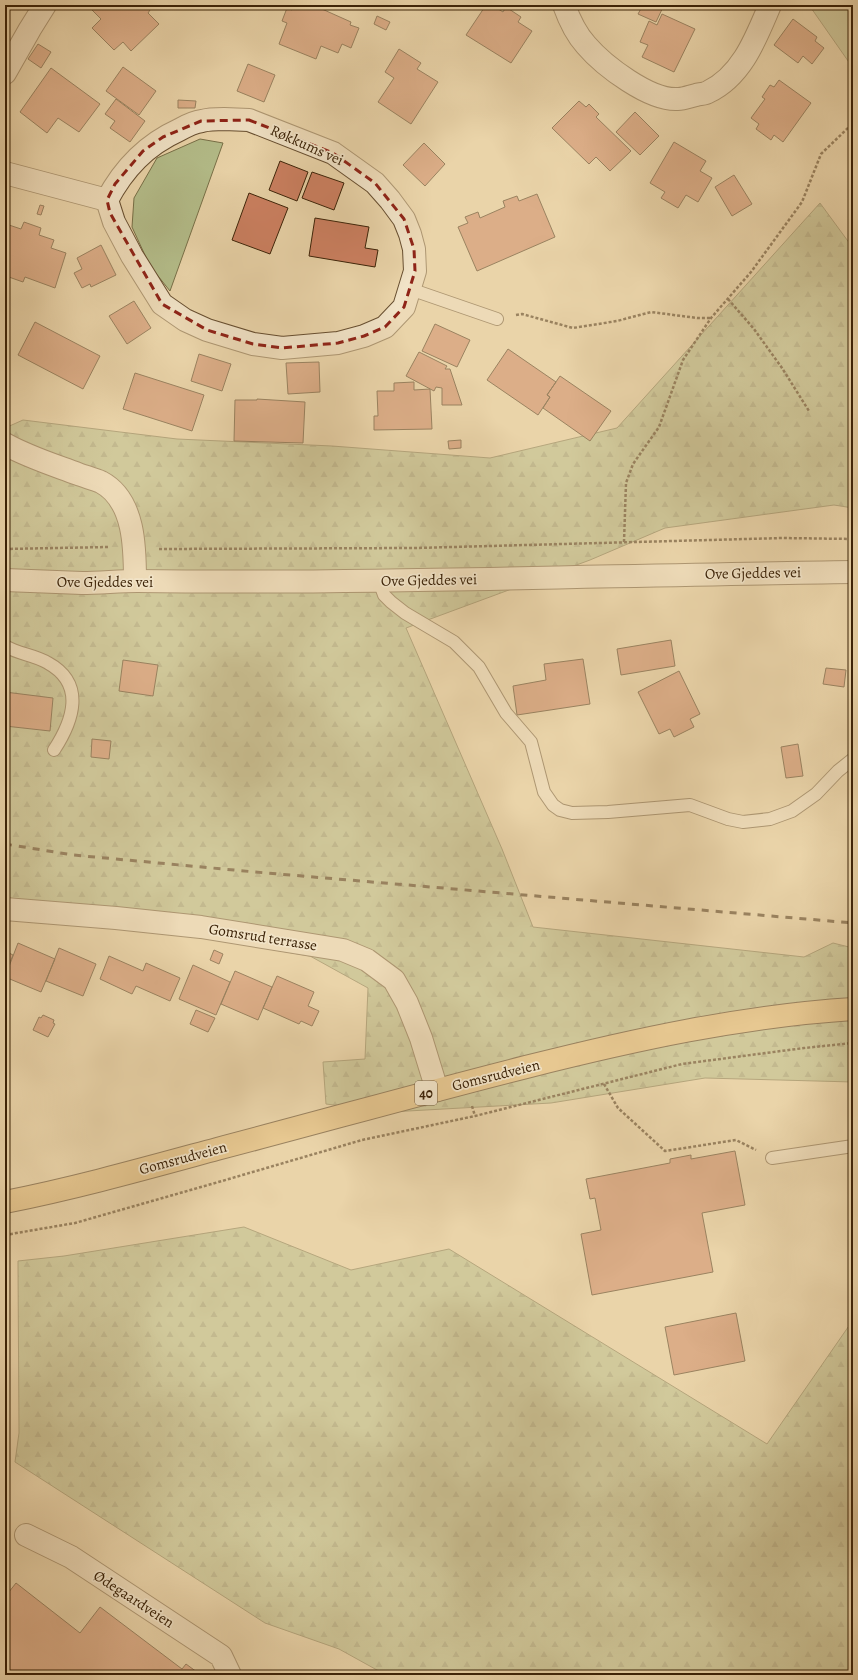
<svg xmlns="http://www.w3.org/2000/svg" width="858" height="1680" viewBox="0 0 858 1680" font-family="Alegreya,serif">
  <defs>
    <pattern id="forest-firs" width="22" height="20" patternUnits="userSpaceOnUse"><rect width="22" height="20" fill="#b4bd8a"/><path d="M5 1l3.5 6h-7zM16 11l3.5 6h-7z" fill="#94996f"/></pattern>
  </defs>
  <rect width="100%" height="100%" fill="#ead4a9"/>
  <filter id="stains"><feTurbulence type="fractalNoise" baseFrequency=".005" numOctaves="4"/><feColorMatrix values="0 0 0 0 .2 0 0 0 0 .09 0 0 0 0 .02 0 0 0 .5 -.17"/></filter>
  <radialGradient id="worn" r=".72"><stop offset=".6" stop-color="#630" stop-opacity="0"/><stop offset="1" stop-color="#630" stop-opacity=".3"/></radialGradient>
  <path fill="#b4bd8a" stroke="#787048" d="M809 5H853V68Z
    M200 139 223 143 170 291 150 266 132 227 134 198 157 158Z"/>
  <path fill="url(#forest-firs)" stroke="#787048" d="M820 203 853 248V508L834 505 665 528 590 560 406 628 502 849 533 927 804 957 833 943 853 948V1082L705 1078 551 1103 390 1112 326 1104 323 1062 365 1059 368 988 310 956 134 926 5 910V428L23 420 177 439 332 446 490 458 617 428Z
    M244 1227 351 1270 449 1249 767 1444 853 1320V1675H386L339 1649 265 1623 15 1462 19 1433 18 1261 64 1256Z"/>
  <path fill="#cc8061" stroke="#3b2207" d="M93 5H145L150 10 148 13 159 24 131 51 123 42 114 50 92 28 101 19 90 8Z
    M294 5H313L351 22 350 25 359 28 351 48 342 44 338 53 321 46 316 59 279 44 287 23 282 21 287 8 292 10Z
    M486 5H492L503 12 506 7 521 17 518 22 532 31 511 63 466 35Z
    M643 5H664L656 22 638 14Z
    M662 14 695 29 674 72 642 57 648 45 640 42 649 21 657 25Z
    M377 16 390 22 386 30 374 24Z
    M793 19 817 37 815 41 824 48 812 64 803 56 798 63 774 45Z
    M38 44 51 52 41 68 28 59Z
    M399 49 421 63 417 69 438 82 411 124 378 102 394 78 385 72Z
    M248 64 275 75 264 102 237 91Z
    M123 67 156 91 139 115 106 91Z
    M51 68 100 104 79 132 58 118 47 133 20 112Z
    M779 80 811 103 783 142 774 135 771 140 756 129 759 124 751 118 765 99 762 97 770 85 774 87Z
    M116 99 145 121 130 142 110 128 115 121 105 114Z
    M178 100 196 101 195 108H178Z
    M579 101 586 107 589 104 599 114 596 117 631 151 610 171 596 157 589 164 552 128Z
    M635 112 659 136 640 155 616 132Z
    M674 142 706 161 700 171 712 178 698 202 686 195 678 208 661 198 665 192 650 183Z
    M424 143 445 164 425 186 403 165Z
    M280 161 308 172 297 201 269 190Z
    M312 172 344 183 334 210 302 198Z
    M734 175 752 204 732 216 715 187Z
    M249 193 288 208 270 254 232 240Z
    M537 194 555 237 477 271 458 227 468 223 465 217 478 212 480 218 505 207 503 201 517 196 519 201Z
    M40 205 44 206 41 215 37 214Z
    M315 218 369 227 365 248 378 250 375 267 309 256Z
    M24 222 41 228 39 235 54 240 51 248 66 253 55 288 25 277 23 282 6 276 9 268 5 266V228L6 224 21 229Z
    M101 245 116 275 91 287 90 284 82 288 74 273 82 269 77 258Z
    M134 301 151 328 127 344 109 316Z
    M35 322 100 356 83 389 18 355Z
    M435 324 470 340 457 367 422 351Z
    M508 349 556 382 547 395 550 397 538 415 487 380Z
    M419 352 447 366 445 369H450L462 405H442V388L436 387 434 391 406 376Z
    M199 354 231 364 222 391 191 381Z
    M319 362 320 392 288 394 286 363Z
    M135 373 204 395 192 431 123 409Z
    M560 376 611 411 590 441 543 408 550 397 547 395Z
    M414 382V390L430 389 432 429 374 430V416H378L377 391H394V383Z
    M257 399 305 402 303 443 234 441 235 400H257Z
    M461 440V448L449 449 448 441Z
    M671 640 675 666 621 675 617 649Z
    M583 659 590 704 517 715 513 686 546 680 544 664Z
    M123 660 158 665 153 696 119 691Z
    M826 668 846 670 844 687 823 684Z
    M679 671 700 714 690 719 694 727 674 737 670 729 659 734 638 692Z
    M5 692 53 698 50 731 5 726Z
    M92 739 111 741 109 759 91 757Z
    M798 744 803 776 786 778 781 747Z
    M18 943 55 959 41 992 5 977Z
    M59 948 96 964 83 996 46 981Z
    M214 950 223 954 219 964 210 960Z
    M5 951 13 955 5 974Z
    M109 956 143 971 146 963 180 978 170 1001 136 986 132 994 100 979Z
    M193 965 230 982 216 1015 179 999Z
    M235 971 272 987 258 1020 221 1004Z
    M277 976 314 992 308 1006 319 1011 312 1026 301 1021 299 1024 263 1008Z
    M196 1010 215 1018 208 1032 190 1024Z
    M43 1015 54 1020 53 1023 55 1024 48 1037 33 1030 39 1017 41 1018Z
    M735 1151 745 1205 702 1213 713 1272 592 1295 581 1234 601 1230 595 1198 590 1199 586 1179 670 1163V1159L691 1155V1159Z
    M736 1313 745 1361 674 1375 665 1327Z
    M16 1583 80 1633 100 1607 182 1669 186 1664 201 1675H5V1597Z"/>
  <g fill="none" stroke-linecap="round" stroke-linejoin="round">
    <defs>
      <path id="service" d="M410 289 497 319
        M379 581 384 595 391 602 405 613 454 642 479 667 506 713 531 742 544 792 553 805 560 810 572 813 608 812 690 805 728 819 743 822 770 819 792 811 816 794 838 771 853 759
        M5 646C18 654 35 655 48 663 86 684 73 721 54 750
        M772 1158 853 1146"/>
      <path id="minor" d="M564 5C569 19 576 34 586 45 604 66 650 101 678 99 684 99 691 96 696 95 700 94 705 94 708 92 742 76 756 38 770 5
        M5 73 30 29 45 5
        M224 119 249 120 333 153 375 183 390 200 404 219 410 234 414 249 415 271 404 307 385 327 364 336 338 343 282 348 253 344 207 330 185 320 162 304 132 256 114 222 107 200C124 168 146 145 179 130 186 126 194 122 202 121 209 119 216 119 224 119Z
        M5 173 107 200
        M5 444C28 457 54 465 78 474 86 477 94 479 101 482 135 500 135 549 135 581
        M5 909 116 918 201 927 343 950 367 960 394 980 407 1003 421 1038 437 1090
        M26 1535 71 1557 221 1656 230 1675"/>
      <path id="tertiary" d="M5 580C31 581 56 582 82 583 100 583 119 581 137 581 376 584 614 575 853 572"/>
      <path id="primary" d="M5 1202C76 1188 147 1168 217 1149 320 1122 423 1093 526 1067 633 1040 742 1016 853 1009"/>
    </defs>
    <use href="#service" stroke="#674e30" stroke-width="14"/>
    <use href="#minor" stroke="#674e30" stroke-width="24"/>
    <use href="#tertiary" stroke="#674e30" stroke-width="24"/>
    <use href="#primary" stroke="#3b2207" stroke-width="24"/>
    <path stroke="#3b2207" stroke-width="2.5" stroke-dasharray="3 2" stroke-linecap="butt" d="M728 299 754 329 782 368 809 411
      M516 315 522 314 573 328 617 321 651 312 697 318H711
      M624 542 626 483 633 464 659 427 683 360 711 318 751 272 802 202 821 154 851 125H853
      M5 549 108 547
      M159 549 416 548 783 538 853 539
      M604 1084 618 1108 665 1151 736 1140 756 1150
      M472 1106 475 1116
      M5 1235 75 1223 222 1181 362 1140 475 1116 682 1064 804 1048 853 1043"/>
    <use href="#service" stroke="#f1e3c7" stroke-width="12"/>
    <use href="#minor" stroke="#f1e3c7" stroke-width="22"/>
    <use href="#tertiary" stroke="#f1e3c7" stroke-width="22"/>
    <use href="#primary" stroke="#e5ba74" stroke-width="22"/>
    <path stroke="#3b2207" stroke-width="3" stroke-dasharray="7 7" stroke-linecap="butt" d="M5 844 73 855 255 872 853 923"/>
  </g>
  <path d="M0 0H858V1680H0ZM249 120 333 153 375 183 404 219 414 249 415 271 404 307 385 327 364 336 338 343 282 348 253 344 207 330 162 304 110 213 107 200 115 184 143 151 163 137 201 121Z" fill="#ead4a9" fill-opacity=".55" fill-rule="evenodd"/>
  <path fill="none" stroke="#8f2418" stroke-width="3" stroke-dasharray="8 5" stroke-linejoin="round" d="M249 120 333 153 375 183 404 219 414 249 415 271 404 307 385 327 364 336 338 343 282 348 253 344 207 330 162 304 110 213 107 200 115 184 143 151 163 137 201 121Z"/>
  <g text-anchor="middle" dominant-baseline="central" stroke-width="3.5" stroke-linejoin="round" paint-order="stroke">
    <rect fill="#f1e3c7" stroke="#725c41" stroke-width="1" x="415" y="1081" width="22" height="24" rx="3"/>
    <g font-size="14" font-weight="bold" fill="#3b2207">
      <text x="426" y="1093">40</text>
    </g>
    <g font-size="15" fill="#3b2207" stroke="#f1e3c7">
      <text transform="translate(307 145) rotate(24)">Røkkums vei</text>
      <text transform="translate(753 573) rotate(-1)">Ove Gjeddes vei</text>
      <text transform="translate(429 580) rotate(-1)">Ove Gjeddes vei</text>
      <text x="105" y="582">Ove Gjeddes vei</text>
      <text transform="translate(263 937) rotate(9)">Gomsrud terrasse</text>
      <text transform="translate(496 1075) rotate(-14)">Gomsrudveien</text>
      <text transform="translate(183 1158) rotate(-15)">Gomsrudveien</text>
      <text transform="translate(134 1599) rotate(33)">Ødegaardveien</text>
    </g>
  </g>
  <rect width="858" height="1680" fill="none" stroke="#ead4a9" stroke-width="20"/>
  <rect x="6" y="6" width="846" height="1668" fill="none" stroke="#3b2207" stroke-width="2"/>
  <rect x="10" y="10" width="838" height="1660" fill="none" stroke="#3b2207"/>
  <rect width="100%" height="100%" filter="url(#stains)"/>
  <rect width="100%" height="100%" fill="url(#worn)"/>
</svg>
